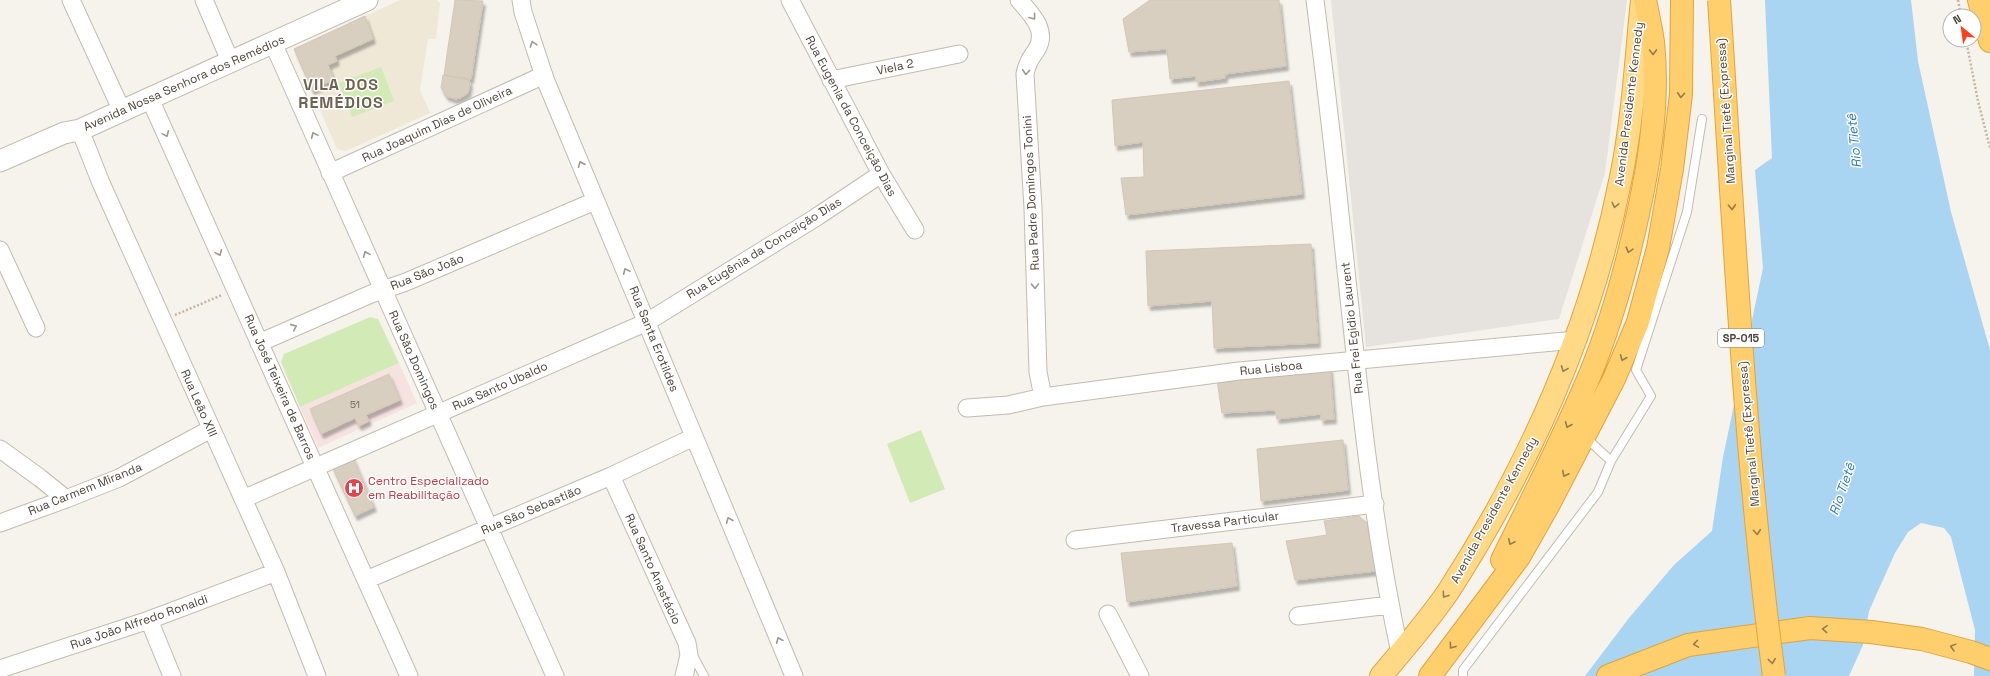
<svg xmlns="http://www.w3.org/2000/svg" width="1990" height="676" viewBox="0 0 1990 676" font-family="'Space Grotesk',sans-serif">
  <defs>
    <filter id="shadow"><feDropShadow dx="2.5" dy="4.5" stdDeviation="1" flood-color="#0004"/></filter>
  </defs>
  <rect width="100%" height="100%" fill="#f6f3ec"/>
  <path fill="#e6e2dd" d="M1331 0H1627L1605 173 1559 319 1366 347Z"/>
  <path fill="#efe8d6" d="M400 0H436L440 3 436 39H428L420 90 430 113 346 151 337 149 294 49Z"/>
  <path fill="#f6e3e0" d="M399 363 417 403 318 448 300 407Z"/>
  <path fill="#d2eab5" d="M381 67 394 101 352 117 339 83Z
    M370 317 378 319 399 363 300 407 281 362 284 354Z
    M921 430 945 489 910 503 887 444Z"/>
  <path fill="#a9d4f2" d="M1765 0H1911L1918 61 1951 212 1990 350V676H1974L1975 630 1951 537 1944 528 1921 523 1908 532 1895 553 1869 611 1863 645 1849 676H1585L1629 618 1674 565 1712 531 1723 457 1763 268 1755 170 1772 158Z"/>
  <path fill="#d8cfc1" stroke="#d3c7b4" filter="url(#shadow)" d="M455 0 483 1 471 79 444 75Z
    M1150 0H1279L1286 66 1225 74V78L1196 82V76L1170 79 1167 49 1129 52 1123 19Z
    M365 16 373 39 335 56 337 61 328 65 334 79 312 90 294 49Z
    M443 75 469 80 470 84 468 93 460 98 455 99 446 96 441 88Z
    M1289 81 1302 194 1126 215 1121 178 1144 177 1143 142 1115 146 1112 100Z
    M1311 244 1318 343 1214 348 1212 301 1148 306 1146 251Z
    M1330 368 1334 419 1321 420V414L1277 419 1275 410 1222 413 1217 380Z
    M389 374 400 400 366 415 369 421 359 426 355 418 321 434 310 409Z
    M1343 440 1348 490 1261 501 1257 449Z
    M352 455 374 507 355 516 333 469 335 463Z
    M1359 516 1367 523 1376 571 1295 580 1286 541 1327 535 1324 521Z
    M1232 543 1237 586 1127 602 1121 553Z"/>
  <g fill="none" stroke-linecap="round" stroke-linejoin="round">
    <defs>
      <path id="service" d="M1611 461 1651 396 1636 370 1687 212 1702 119
        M691 652 704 676
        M1463 676V670L1598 492 1611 461 1585 437"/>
      <path id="minor" d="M71 0 122 111
        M204 0 231 63
        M521 0 523 12 545 79 794 676
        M790 0 881 174 915 230
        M1019 0C1031 14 1048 30 1037 49 1031 58 1027 63 1025 74L1033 208 1038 372 1043 397
        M1315 0C1324 71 1333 143 1340 214 1356 361 1369 509 1400 653
        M273 43 555 676
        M831 80 959 54
        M150 99 409 676
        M80 130 101 183 276 572 317 676
        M330 173 544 75
        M0 250 36 328
        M259 343 371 294 406 282 595 201
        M967 408 1008 405 1043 397 1239 371 1576 340
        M0 449 40 478 66 499
        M611 476 687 643 689 655 684 676
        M243 499 647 322 815 218 881 174
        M0 523 66 499 119 478 211 429
        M1075 540 1375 504
        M366 580 611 476 694 437
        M1108 614 1140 676
        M1298 616 1390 605
        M149 620 172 676
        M0 669 149 620 276 572"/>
      <path id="tertiary" d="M0 161 64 133 80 130 93 124 367 0"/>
      <path id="trunk" d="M1381 676C1404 649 1428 621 1448 592 1530 465 1592 325 1621 177 1633 119 1636 59 1642 0"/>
      <path id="motorway" d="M1979 0 1990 41
        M1502 560C1532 499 1563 439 1589 377 1611 324 1627 266 1639 209 1651 155 1659 98 1653 42 1651 28 1648 14 1645 0
        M1430 676 1519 557 1549 504 1614 379 1638 322 1658 248 1672 169 1681 94 1682 0
        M1608 676 1688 645 1810 628 1871 632 1922 639 1971 652 1990 659"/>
    </defs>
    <use href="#service" stroke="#c2bbae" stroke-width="10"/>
    <use href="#minor" stroke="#c2bbae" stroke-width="19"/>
    <use href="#tertiary" stroke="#c2bbae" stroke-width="23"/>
    <use href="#trunk" stroke="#e0a43c" stroke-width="24"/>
    <use href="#motorway" stroke="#e0a43c" stroke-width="24"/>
    <path stroke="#c4b79f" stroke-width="2.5" stroke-dasharray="2 2" stroke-linecap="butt" d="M1958 0 1961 16
      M1966 40 1978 101 1990 148
      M175 315 222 295"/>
    <use href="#service" stroke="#fff" stroke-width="8"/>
    <use href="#minor" stroke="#fff" stroke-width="17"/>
    <use href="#tertiary" stroke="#fff" stroke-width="21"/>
    <use href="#trunk" stroke="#ffd985" stroke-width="22"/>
    <use href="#motorway" stroke="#ffcf6e" stroke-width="22"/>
    <defs>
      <path id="motorway-bridge" d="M1719 0C1734 226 1744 452 1774 676"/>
    </defs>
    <use href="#motorway-bridge" stroke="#e0a43c" stroke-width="24" stroke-linecap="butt"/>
    <use href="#motorway-bridge" stroke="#ffcf6e" stroke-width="22"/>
  </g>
  <defs><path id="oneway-chevron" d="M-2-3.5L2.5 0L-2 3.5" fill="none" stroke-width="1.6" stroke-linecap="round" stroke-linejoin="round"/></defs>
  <g stroke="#9c9892">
    <use href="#oneway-chevron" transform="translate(1033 17) rotate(53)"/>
    <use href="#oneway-chevron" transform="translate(533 44) rotate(-108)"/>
    <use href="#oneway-chevron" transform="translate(1026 72) rotate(94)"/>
    <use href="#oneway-chevron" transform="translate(166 134) rotate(66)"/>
    <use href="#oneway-chevron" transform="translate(314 135) rotate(-114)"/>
    <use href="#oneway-chevron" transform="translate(581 164) rotate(-113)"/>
    <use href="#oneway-chevron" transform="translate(219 253) rotate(66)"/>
    <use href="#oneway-chevron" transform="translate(366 254) rotate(-114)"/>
    <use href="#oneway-chevron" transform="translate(626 271) rotate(-114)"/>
    <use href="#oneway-chevron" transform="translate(1035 286) rotate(88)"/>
    <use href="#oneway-chevron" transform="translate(294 327) rotate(-24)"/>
    <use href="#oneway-chevron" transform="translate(729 520) rotate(-113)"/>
    <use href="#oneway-chevron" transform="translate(779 640) rotate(-113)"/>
  </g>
  <g stroke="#937c4e">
    <use href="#oneway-chevron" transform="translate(1653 52) rotate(89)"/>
    <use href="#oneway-chevron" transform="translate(1681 95) rotate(94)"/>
    <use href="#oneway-chevron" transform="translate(1732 207) rotate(87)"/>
    <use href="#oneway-chevron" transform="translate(1629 250) rotate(106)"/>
    <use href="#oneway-chevron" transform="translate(1623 358) rotate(113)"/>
    <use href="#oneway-chevron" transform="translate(1568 425) rotate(113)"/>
    <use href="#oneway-chevron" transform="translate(1565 474) rotate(117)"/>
    <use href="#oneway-chevron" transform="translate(1757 532) rotate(85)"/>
    <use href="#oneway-chevron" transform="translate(1511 542) rotate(116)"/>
    <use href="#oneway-chevron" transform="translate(1825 629) rotate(-177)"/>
    <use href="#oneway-chevron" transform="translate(1696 644) rotate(171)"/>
    <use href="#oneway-chevron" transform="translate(1452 646) rotate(126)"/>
    <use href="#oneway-chevron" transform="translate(1953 647) rotate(-165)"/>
    <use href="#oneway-chevron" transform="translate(1772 661) rotate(83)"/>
  </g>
  <g stroke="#938057">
    <use href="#oneway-chevron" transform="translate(1615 205) rotate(103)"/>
    <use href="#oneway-chevron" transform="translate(1564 369) rotate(112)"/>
    <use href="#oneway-chevron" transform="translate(1445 595) rotate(126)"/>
  </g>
  <defs>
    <symbol id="hospital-disc" viewBox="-11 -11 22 22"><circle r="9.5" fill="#e0444e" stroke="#fff"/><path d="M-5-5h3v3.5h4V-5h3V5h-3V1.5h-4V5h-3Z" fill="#fff"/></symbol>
  </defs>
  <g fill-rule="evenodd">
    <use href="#hospital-disc" x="343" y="477" width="22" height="22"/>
  </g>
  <g text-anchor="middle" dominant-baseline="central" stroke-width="3" stroke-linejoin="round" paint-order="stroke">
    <g font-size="10" fill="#6e675b">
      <text x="355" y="404">51</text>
    </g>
    <rect fill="#fff" stroke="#817c74" stroke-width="1" x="1718" y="329" width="46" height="18" rx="3"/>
    <g font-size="11" font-weight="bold" fill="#4b4439">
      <text x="1741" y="338">SP-015</text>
    </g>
    <g font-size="12" fill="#4b4439" stroke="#fff">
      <text transform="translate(895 67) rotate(-12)">Viela 2</text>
      <text transform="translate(184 83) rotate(-24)">Avenida Nossa Senhora dos Remédios</text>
      <text transform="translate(1629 104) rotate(-83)">Avenida Presidente Kennedy</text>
      <text transform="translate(1726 111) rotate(-94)">Marginal Tietê (Expressa)</text>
      <text transform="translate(851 116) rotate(62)">Rua Eugenia da Conceição Dias</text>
      <text transform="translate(437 124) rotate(-25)">Rua Joaquim Dias de Oliveira</text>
      <text transform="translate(1031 193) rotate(-93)">Rua Padre Domingos Tonini</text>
      <text transform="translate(764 248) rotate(-32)">Rua Eugênia da Conceição Dias</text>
      <text transform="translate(427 272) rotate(-22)">Rua São João</text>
      <text transform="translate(1352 328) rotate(-96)">Rua Frei Egidio Laurent</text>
      <text transform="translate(654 339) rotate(68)">Rua Santa Erotildes</text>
      <text transform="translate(414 360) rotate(66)">Rua São Domingos</text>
      <text transform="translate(1271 368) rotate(-6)">Rua Lisboa</text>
      <text transform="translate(500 386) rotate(-24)">Rua Santo Ubaldo</text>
      <text transform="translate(280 387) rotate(66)">Rua José Teixeira de Barros</text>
      <text transform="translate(199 403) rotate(66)">Rua Leão XIII</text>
      <text transform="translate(1749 434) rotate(-95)">Marginal Tietê (Expressa)</text>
      <text transform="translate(85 489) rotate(-22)">Rua Carmem Miranda</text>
      <text transform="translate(531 510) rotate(-23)">Rua São Sebastião</text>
      <text transform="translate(1494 510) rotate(-61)">Avenida Presidente Kennedy</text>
      <text transform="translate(1225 522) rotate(-7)">Travessa Particular</text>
      <text transform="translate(653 569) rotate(66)">Rua Santo Anastácio</text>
      <text transform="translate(139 622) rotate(-19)">Rua João Alfredo Ronaldi</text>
    </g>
    <g font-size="12" fill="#be3a42" stroke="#fff" text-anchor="start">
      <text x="368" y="481">Centro Especializado<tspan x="368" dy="14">em Reabilitação</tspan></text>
    </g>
    <g font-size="13" font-style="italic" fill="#2e7ab2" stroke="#fff">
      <text transform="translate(1854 141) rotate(-96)">Rio Tietê</text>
      <text transform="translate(1842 489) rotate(-71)">Rio Tietê</text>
    </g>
    <g font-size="16" font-weight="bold" letter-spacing="1" fill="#6e6250" stroke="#fff">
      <text x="341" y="84">VILA DOS<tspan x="341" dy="18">REMÉDIOS</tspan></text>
    </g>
  </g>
  <g transform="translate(1962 28) rotate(331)"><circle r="19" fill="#ffffff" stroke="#b7b4b0"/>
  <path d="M0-3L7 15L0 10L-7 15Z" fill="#fc3f1d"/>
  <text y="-6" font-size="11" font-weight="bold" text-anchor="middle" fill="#4b4439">N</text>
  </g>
</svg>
